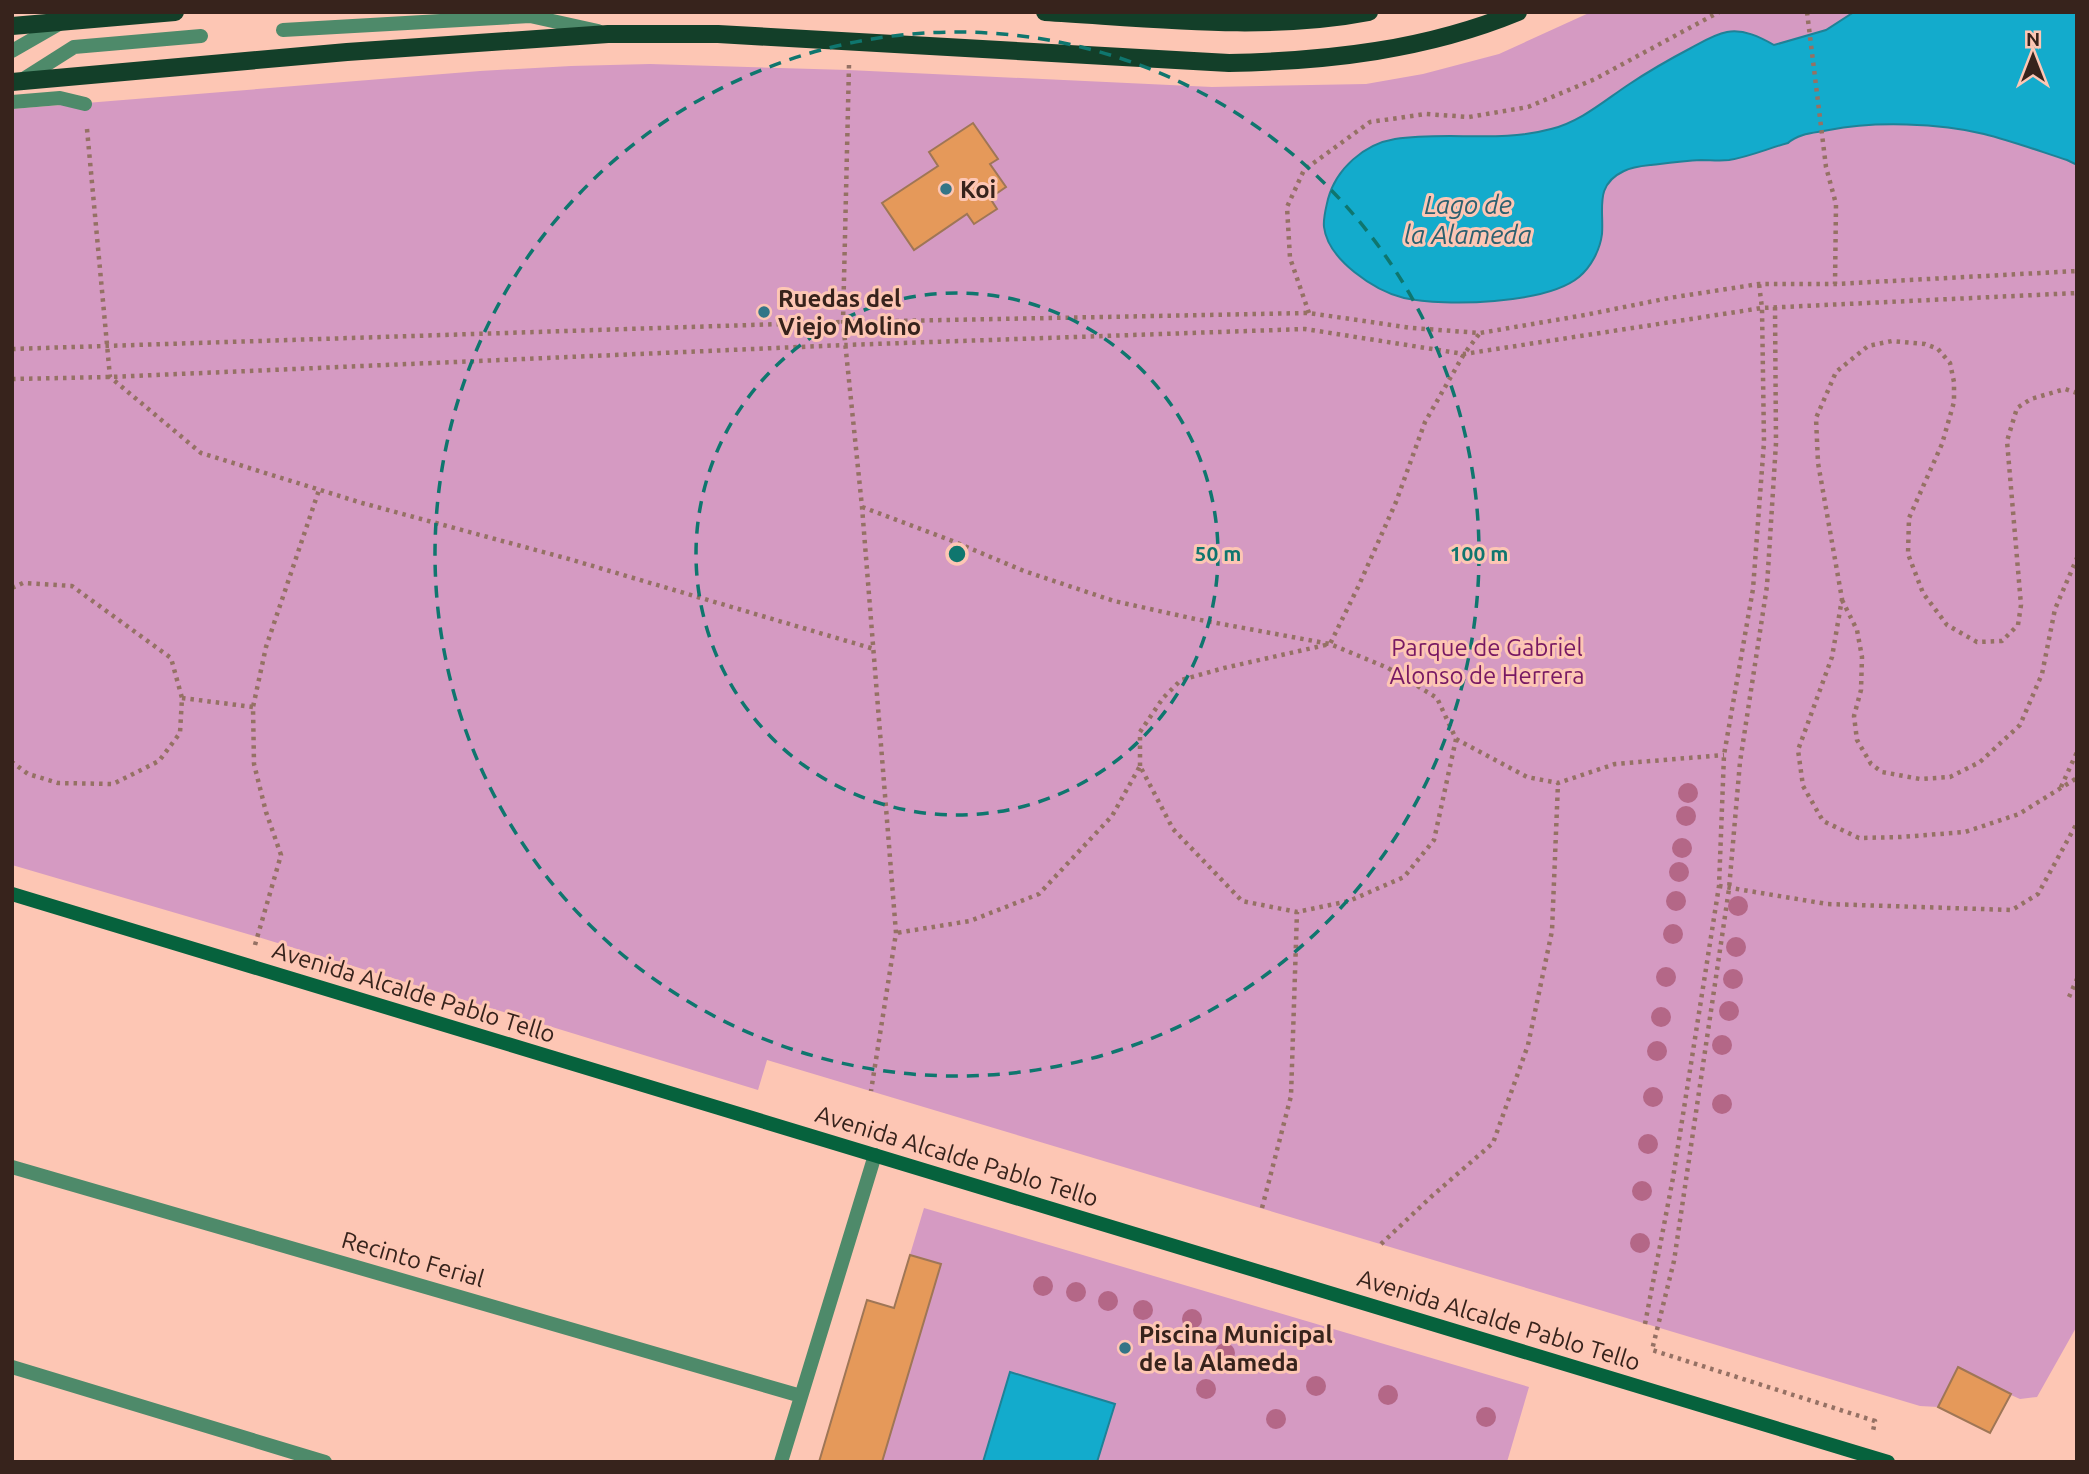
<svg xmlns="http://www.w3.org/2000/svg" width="2089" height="1474" viewBox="0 0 2089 1474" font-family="Ubuntu,sans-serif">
  <rect width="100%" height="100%" fill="#fdc6b4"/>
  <path fill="#d59ac2" d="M1591 12H2077V1326L2037 1397 2020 1399 2011 1395 1990 1433 1938 1407 1920 1406 767 1060 758 1090 258 937 12 865V109L480 71 571 66 650 64 848 70 1212 87 1366 84 1423 74 1499 54Z
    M924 1208 1529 1387 1507 1462H819L867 1300 894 1308Z"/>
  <path fill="#13abcc" stroke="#1e8297" stroke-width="2" d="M1854 12H2077V165L2067 160C2039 151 2012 141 1984 134 1940 123 1873 121 1829 130 1815 133 1799 133 1788 143 1769 148 1749 157 1729 160 1720 161 1710 160 1701 160 1684 161 1668 163 1651 165 1642 166 1632 167 1624 171 1594 185 1604 209 1602 234 1600 250 1591 267 1579 277 1546 304 1445 307 1404 298 1375 291 1328 260 1324 227 1323 218 1326 208 1328 199 1336 169 1364 144 1395 139 1447 131 1500 143 1551 129 1580 122 1604 101 1628 85 1649 71 1670 59 1691 48 1702 42 1715 34 1727 32 1744 29 1760 37 1774 45L1826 30Z
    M1010 1372 1115 1404 1097 1462H983Z"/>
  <path fill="#e5995a" stroke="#9f7656" stroke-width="2" d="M973 123 998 159 990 164 1006 187 990 198 997 209 974 224 967 214 914 250 882 203 938 166 929 152Z
    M910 1255 941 1264 882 1462H819L867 1300 894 1308Z
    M1958 1367 2011 1394 1990 1433 1938 1407Z"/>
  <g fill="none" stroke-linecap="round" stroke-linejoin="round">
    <path stroke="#957164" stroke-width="4.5" stroke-dasharray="3.5 5" stroke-linecap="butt" d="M1807 12 1826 167 1836 204 1835 284
      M849 65 843 322 862 507 896 933 871 1091
      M87 129 110 377 201 453 362 503 569 559 874 649
      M1775 307 1776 443 1767 586 1740 762 1729 889 1674 1261 1652 1350 1875 1421 1873 1431
      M1309 313 1290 258 1287 207 1304 170 1370 122 1426 114 1469 117 1528 107 1595 79 1719 12
      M12 349 843 322 1309 313 1412 328 1480 333 1585 315 1669 298 1759 284H1835L2077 271
      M12 379 110 377 845 345 1305 329 1464 354 1762 308 2077 293
      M2077 393 2065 389 2031 399 2017 408 2007 441 2021 605 2018 625 2002 641 1977 642 1947 625 1923 593 1908 554 1909 518 1942 444 1954 402V382L1950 363 1938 349 1925 344 1892 341 1868 346 1836 372 1816 418 1818 463 1842 599 1832 657 1798 750 1803 786 1823 821 1859 838 1901 837 1965 832 2019 814 2077 778
      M862 507 950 540 1024 571 1114 601 1195 619 1330 644 1388 668 1437 698 1456 739 1434 840 1404 877 1349 901 1297 912 1242 901 1173 829 1140 766 1112 816 1039 894 970 921 896 933
      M12 588 23 583 72 586 171 658 182 698 180 733 159 761 113 784 58 783 28 774 12 762
      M1842 600 1857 630 1862 657 1861 690 1854 716 1857 740 1871 764 1882 772 1920 779 1950 777 1980 762 2020 725 2042 674 2055 609 2077 558
      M182 698 253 707
      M1456 739 1527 777 1558 783 1615 764 1724 755
      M1140 766V732L1163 698 1181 680 1224 668 1330 644 1359 585 1396 502 1425 422 1464 354 1480 333
      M2061 787 2077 752
      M1719 886 1827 904 2012 910 2038 894 2077 823
      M255 945 281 855 266 812 254 764 253 707 266 647 319 490
      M2069 997 2077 979
      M1262 1208 1291 1096 1297 912
      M1381 1244 1432 1196 1493 1143 1528 1045 1552 931 1558 783
      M1645 1324 1673 1178 1719 886 1724 755 1753 589 1764 442 1762 308 1759 284"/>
    <path stroke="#4e8a6a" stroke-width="14" d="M283 30 530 16 598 31
      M12 51 59 24
      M22 80 74 47 201 36"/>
    <path stroke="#4e8a6a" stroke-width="14" d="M12 102 60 98 85 104
      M12 1167 801 1396
      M12 1367 325 1462
      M781 1462 875 1155"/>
    <path stroke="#06623d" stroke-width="14" d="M12 894 1888 1462"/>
    <path stroke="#133f29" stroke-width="18" d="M1045 12C1150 18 1266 32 1369 12
      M12 26 175 12
      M12 82 347 52 608 34H718L1229 63C1328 61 1426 50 1518 12"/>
  </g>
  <g fill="#b46787">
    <circle cx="1688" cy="793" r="10"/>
    <circle cx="1686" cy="816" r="10"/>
    <circle cx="1682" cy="848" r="10"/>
    <circle cx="1679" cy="872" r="10"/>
    <circle cx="1676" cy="901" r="10"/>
    <circle cx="1738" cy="906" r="10"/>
    <circle cx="1673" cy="934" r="10"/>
    <circle cx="1736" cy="947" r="10"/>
    <circle cx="1666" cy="977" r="10"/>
    <circle cx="1733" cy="979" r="10"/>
    <circle cx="1729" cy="1011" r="10"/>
    <circle cx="1661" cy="1017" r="10"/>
    <circle cx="1722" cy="1045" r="10"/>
    <circle cx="1657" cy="1051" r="10"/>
    <circle cx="1653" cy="1097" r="10"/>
    <circle cx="1722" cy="1104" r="10"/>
    <circle cx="1648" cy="1144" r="10"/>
    <circle cx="1642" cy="1191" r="10"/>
    <circle cx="1640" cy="1243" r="10"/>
    <circle cx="1043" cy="1286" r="10"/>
    <circle cx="1076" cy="1292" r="10"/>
    <circle cx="1108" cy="1301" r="10"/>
    <circle cx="1143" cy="1310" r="10"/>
    <circle cx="1192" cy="1319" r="10"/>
    <circle cx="1225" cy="1353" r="10"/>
    <circle cx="1316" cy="1386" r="10"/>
    <circle cx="1206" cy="1389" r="10"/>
    <circle cx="1388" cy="1395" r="10"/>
    <circle cx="1486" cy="1417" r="10"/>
    <circle cx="1276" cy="1419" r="10"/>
  </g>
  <g fill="none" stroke="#0f766e" stroke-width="3.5" stroke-dasharray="12 9">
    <circle cx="957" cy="554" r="261"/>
    <circle cx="957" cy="554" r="522"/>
  </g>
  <g fill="#337587" stroke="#fdc6b4" stroke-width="2.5">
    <circle cx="946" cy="189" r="7"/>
    <circle cx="764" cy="312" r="7"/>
    <circle cx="1125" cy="1348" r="7"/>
  </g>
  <g text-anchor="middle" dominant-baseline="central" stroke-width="6" stroke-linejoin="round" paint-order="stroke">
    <g font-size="24" font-weight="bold" fill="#37231c" stroke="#fdc6b4" text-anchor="start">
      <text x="960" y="189">Koi</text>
      <text x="778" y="298">Ruedas del<tspan x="778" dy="28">Viejo Molino</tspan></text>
      <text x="1139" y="1334">Piscina Municipal<tspan x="1139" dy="28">de la Alameda</tspan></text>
    </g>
    <g font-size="24" fill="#781963" stroke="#fdc6b4">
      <text x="1487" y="647">Parque de Gabriel<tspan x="1487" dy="28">Alonso de Herrera</tspan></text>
    </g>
    <g font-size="24" fill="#37231c" stroke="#fdc6b4">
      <text transform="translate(414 992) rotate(17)">Avenida Alcalde Pablo Tello</text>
      <text transform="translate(957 1156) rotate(17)">Avenida Alcalde Pablo Tello</text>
      <text transform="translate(413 1259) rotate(16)">Recinto Ferial</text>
      <text transform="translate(1499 1320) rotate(17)">Avenida Alcalde Pablo Tello</text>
    </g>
    <g font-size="26" font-style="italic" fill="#2c606f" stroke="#fdc6b4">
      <text x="1468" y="204">Lago de<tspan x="1468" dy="30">la Alameda</tspan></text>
    </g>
  </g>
  <circle cx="957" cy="554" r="10" fill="#0f766e" stroke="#fdc6b4" stroke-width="3.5"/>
  <g font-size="21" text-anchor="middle" font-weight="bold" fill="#0f766e" stroke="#fdc6b4" stroke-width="6" stroke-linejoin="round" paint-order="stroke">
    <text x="1218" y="561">50 m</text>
    <text x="1479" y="561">100 m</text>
  </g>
  <rect width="2089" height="1474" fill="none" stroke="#37231c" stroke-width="28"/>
  <g transform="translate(2033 56)" stroke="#fdc6b4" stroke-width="5" paint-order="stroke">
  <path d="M0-5L12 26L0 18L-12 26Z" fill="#37231c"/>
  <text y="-10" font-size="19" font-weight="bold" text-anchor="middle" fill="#37231c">N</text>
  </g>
</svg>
